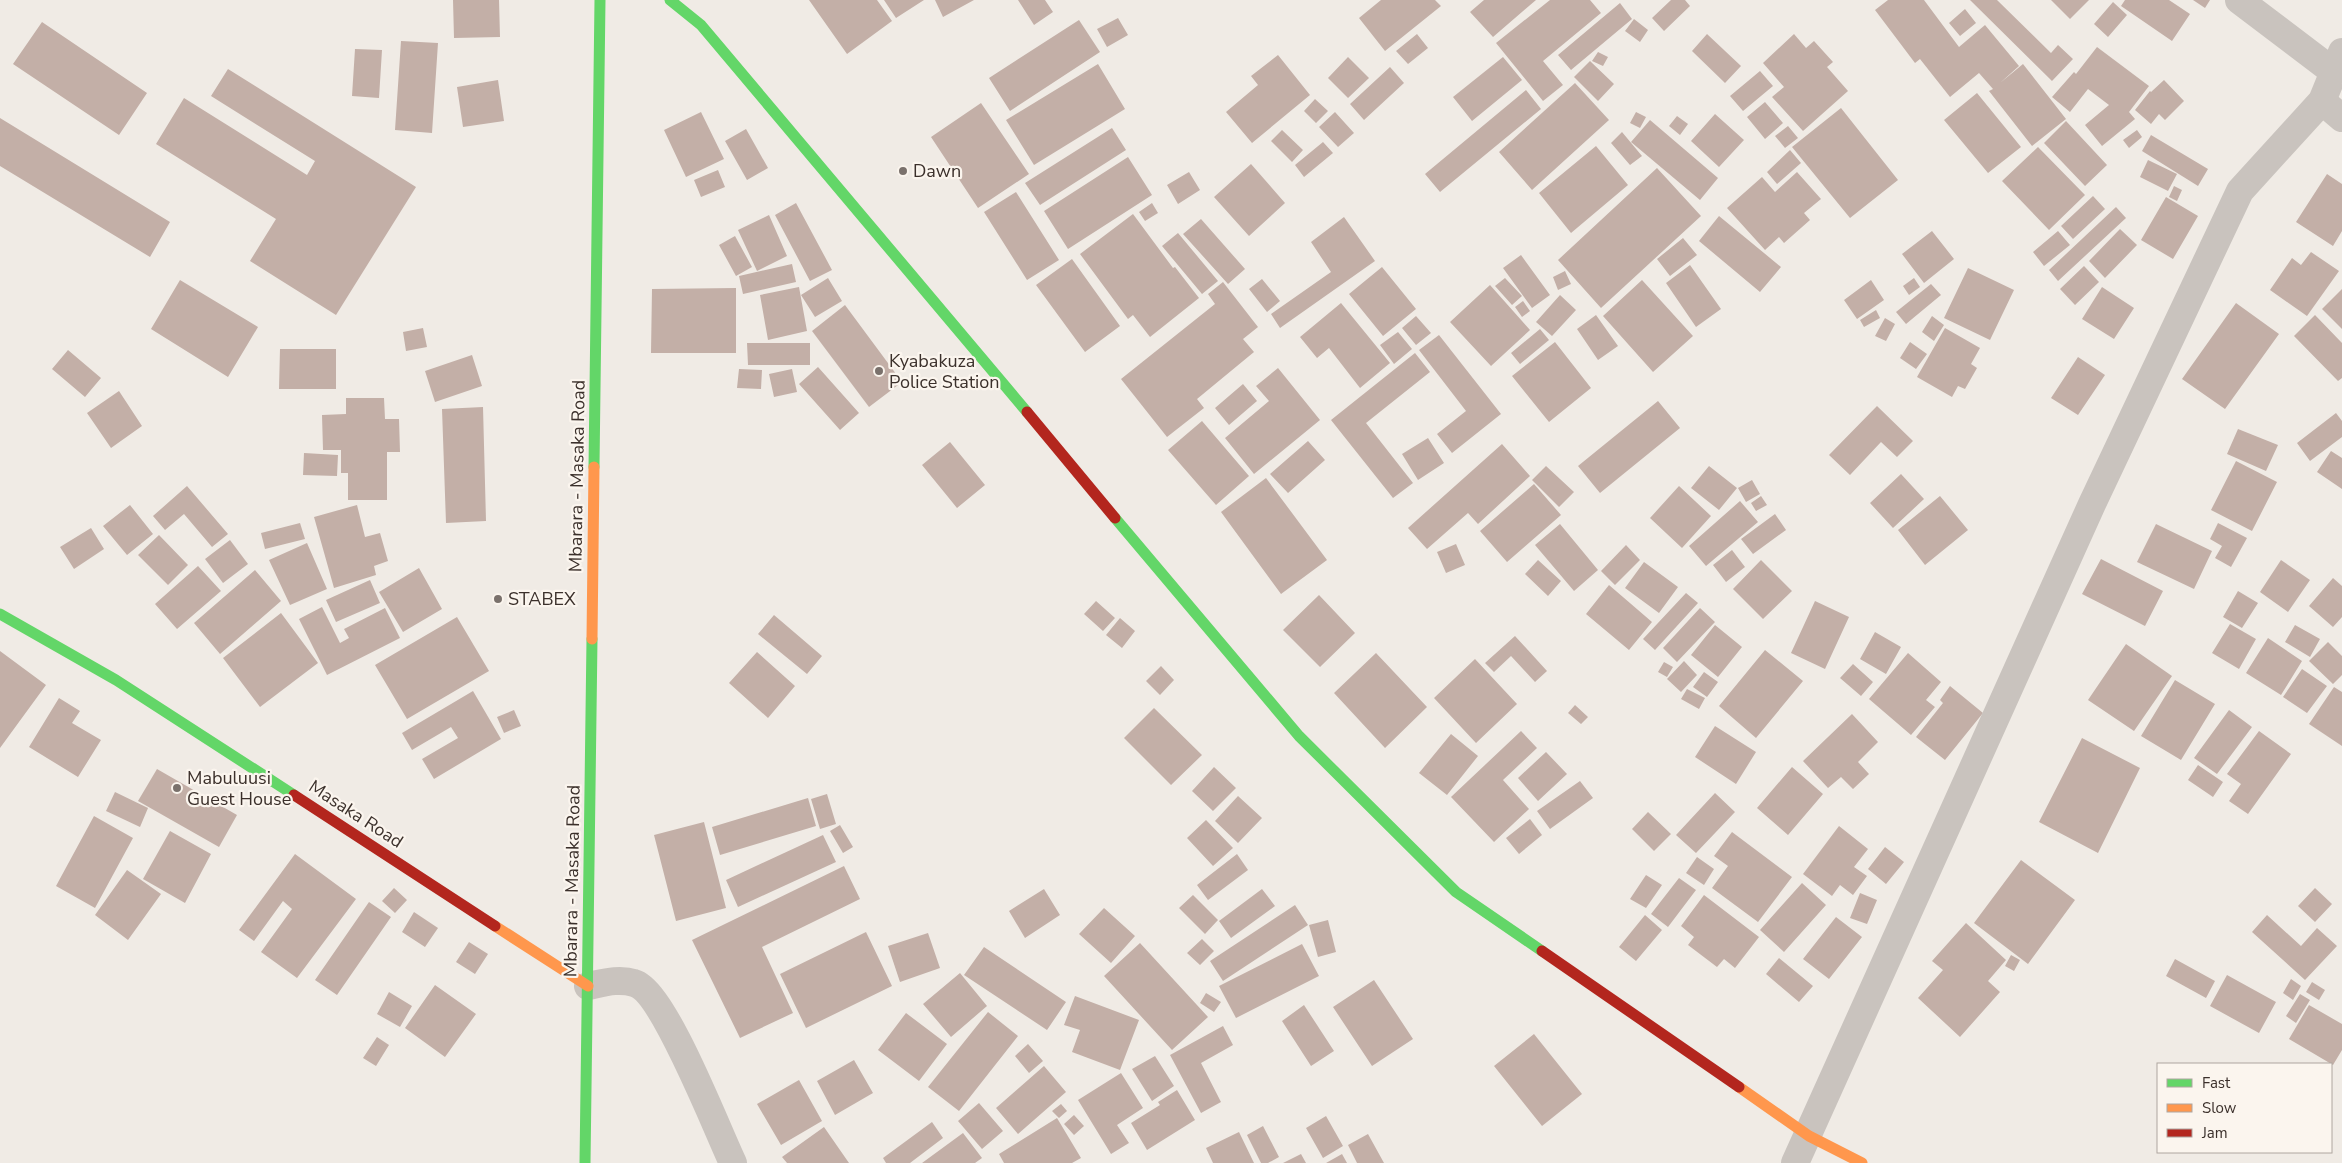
<svg xmlns="http://www.w3.org/2000/svg" width="2342" height="1163" viewBox="0 0 2342 1163" font-family="'Nunito Sans',sans-serif">
  <rect width="100%" height="100%" fill="#f0ebe5"/>
  <path fill="#c3afa7" d="M453 0H499L500 37 454 38Z
    M809 0H877L892 21 847 54Z
    M884 0H924L896 18Z
    M935 0H974L943 17Z
    M1018 0H1045L1053 12 1034 25Z
    M1381 0H1435L1441 6 1385 51 1359 18Z
    M1484 0H1536L1493 37 1470 12Z
    M1550 0H1590L1601 13 1543 61 1563 85 1543 101 1496 43Z
    M1671 0H1685L1690 6 1664 31 1652 18Z
    M1888 0H1924L1959 47 1985 25 2019 66 2000 83 2023 64 2066 119 2032 146 1989 91 1993 89 1979 73 1950 97 1920 59 1915 63 1875 10Z
    M1970 0H1997L2051 53 2058 45 2073 59 2052 81Z
    M2051 0H2089L2070 19Z
    M2125 0H2169L2190 14 2172 41 2121 6Z
    M2193 0H2210L2205 8Z
    M2113 2 2127 15 2108 37 2094 24Z
    M1620 3 1632 19 1571 70 1558 55Z
    M1965 9 1976 23 1960 36 1949 23Z
    M1118 18 1128 35 1107 47 1097 29Z
    M1634 19 1648 30 1640 42 1625 31Z
    M1079 20 1100 52 1010 111 989 78Z
    M42 22 147 93 119 135 13 64Z
    M1417 34 1428 48 1408 64 1396 51Z
    M1707 34 1741 66 1725 83 1692 51Z
    M1794 34 1806 48 1814 41 1833 62 1827 67 1848 91 1803 131 1772 97 1784 87 1763 63Z
    M401 41 438 43 432 133 395 130Z
    M2097 47 2149 86 2129 112 2135 119 2102 146 2085 125 2109 105 2088 89 2070 112 2052 97 2074 72 2076 74Z
    M355 49 382 50 379 98 352 96Z
    M1598 52 1608 57 1603 66 1592 61Z
    M1278 55 1310 95 1252 143 1226 112 1258 85 1251 76Z
    M1348 57 1369 78 1348 98 1328 78Z
    M1503 57 1522 80 1472 121 1453 97Z
    M1590 61 1614 84 1598 101 1574 77Z
    M1098 64 1125 109 1034 165 1006 120Z
    M1390 67 1404 83 1364 120 1350 104Z
    M228 69 416 187 336 315 250 261 276 219 156 144 184 98 307 175 315 161 211 96Z
    M1760 71 1773 86 1743 111 1730 96Z
    M498 80 504 121 463 127 457 87Z
    M2164 80 2184 101 2165 120 2159 114 2151 124 2135 110 2150 91 2151 92Z
    M1575 83 1609 120 1532 190 1499 152Z
    M1526 90 1541 109 1440 192 1425 174Z
    M1977 93 2021 147 1988 173 1944 120Z
    M1315 99 1328 111 1316 123 1304 111Z
    M1765 102 1783 123 1765 139 1747 117Z
    M981 103 1029 174 978 208 931 137Z
    M1841 108 1898 180 1850 218 1792 147Z
    M701 112 724 159 686 177 664 130Z
    M1335 112 1354 133 1338 147 1319 127Z
    M1636 112 1646 117 1640 128 1630 123Z
    M1715 114 1744 140 1719 167 1691 141Z
    M1677 116 1688 124 1680 135 1669 126Z
    M0 118 170 222 150 257 0 166Z
    M1650 120 1718 178 1700 200 1631 142Z
    M2066 121 2107 165 2085 186 2044 143Z
    M1788 126 1798 138 1785 148 1775 136Z
    M1112 128 1126 150 1040 205 1025 183Z
    M746 129 768 168 747 180 725 141Z
    M1282 130 1303 150 1292 162 1271 141Z
    M2137 130 2142 137 2129 148 2123 140Z
    M1622 132 1642 156 1630 165 1611 143Z
    M2151 135 2208 169 2198 186 2142 151Z
    M1323 142 1333 153 1304 177 1295 165Z
    M1596 146 1628 185 1571 233 1539 193Z
    M2038 147 2085 195 2049 230 2002 181Z
    M1790 150 1801 163 1777 184 1767 172Z
    M1128 157 1152 195 1068 249 1044 211Z
    M2148 160 2177 174 2168 191 2140 177Z
    M1251 164 1285 203 1249 236 1214 197Z
    M1657 168 1701 216 1601 308 1558 260Z
    M718 170 725 187 701 197 694 180Z
    M1189 172 1200 190 1178 204 1167 185Z
    M1797 172 1821 199 1804 213 1810 220 1784 243 1779 237 1765 250 1727 208 1762 177 1775 192Z
    M2327 174 2342 184V231L2333 246 2296 222Z
    M2174 186 2182 190 2177 201 2169 197Z
    M1016 192 1059 260 1027 280 984 212Z
    M2093 196 2105 209 2073 239 2061 226Z
    M2166 197 2198 216 2173 259 2141 240Z
    M796 203 832 270 810 281 775 215Z
    M1152 203 1158 213 1145 221 1139 212Z
    M2116 207 2126 218 2058 281 2049 270Z
    M1133 214 1173 268 1175 267 1199 298 1150 337 1133 315 1128 319 1080 254Z
    M769 215 787 256 757 271 738 230Z
    M1719 216 1781 267 1760 292 1699 241Z
    M1344 217 1375 261 1280 328 1271 314 1331 272 1311 242Z
    M1201 219 1245 269 1228 284 1183 234Z
    M2120 229 2137 245 2105 278 2089 261Z
    M1932 231 1954 259 1924 283 1902 254Z
    M2058 231 2070 245 2044 266 2033 252Z
    M1178 233 1218 281 1202 294 1162 246Z
    M735 236 752 267 736 276 719 245Z
    M1683 238 1697 255 1670 276 1657 259Z
    M2311 252 2339 271 2307 316 2270 290 2292 258 2301 265Z
    M1521 255 1550 295 1532 308 1503 268Z
    M1072 259 1120 326 1085 352 1036 285Z
    M792 264 796 282 743 294 739 276Z
    M1690 265 1721 309 1696 327 1666 283Z
    M2084 266 2099 282 2075 305 2060 289Z
    M1382 267 1416 309 1383 336 1349 294Z
    M1968 268 2014 290 1990 340 1944 318Z
    M1565 271 1571 284 1558 290 1553 277Z
    M828 278 842 301 815 317 801 295Z
    M1505 278 1522 296 1512 305 1495 286Z
    M1914 278 1920 287 1909 295 1903 286Z
    M1262 279 1280 301 1267 312 1249 289Z
    M180 280 258 327 228 377 151 329Z
    M1642 280 1693 336 1653 372 1603 316Z
    M1871 280 1884 300 1857 319 1844 300Z
    M1223 282 1258 327 1243 339 1254 352 1197 399 1204 408 1167 437 1121 379 1215 304 1208 294Z
    M1931 284 1941 295 1906 324 1896 312Z
    M1490 285 1530 330 1491 366 1450 322Z
    M799 287 807 331 768 340 760 295Z
    M2102 287 2134 308 2114 339 2082 319Z
    M736 288V353H651L652 289Z
    M2342 289V329L2322 309Z
    M1560 295 1576 310 1552 336 1536 322Z
    M1523 301 1530 311 1522 317 1515 307Z
    M1341 303 1390 363 1360 388 1329 348 1317 358 1300 337Z
    M2236 303 2279 334 2225 409 2182 379Z
    M845 305 902 382 869 407 812 331Z
    M1876 310 1880 318 1864 327 1860 320Z
    M1596 315 1618 346 1598 360 1577 329Z
    M2315 315 2342 343V378L2338 381 2294 336Z
    M1416 316 1431 333 1416 345 1402 328Z
    M1932 316 1944 325 1934 341 1922 332Z
    M1885 318 1895 324 1886 341 1875 336Z
    M423 328 427 347 406 351 403 332Z
    M1945 328 1980 348 1971 364 1977 368 1965 389 1958 386 1952 397 1917 377Z
    M1540 329 1549 340 1520 364 1511 353Z
    M1398 332 1412 349 1394 364 1380 345Z
    M1439 335 1501 414 1452 453 1437 434 1466 411 1419 350Z
    M1555 342 1591 388 1549 422 1512 376Z
    M1910 342 1927 354 1916 369 1900 358Z
    M747 343H810V365H748Z
    M280 349H336V389H279Z
    M68 350 101 378 85 397 52 369Z
    M1415 353 1430 372 1366 423 1413 483 1393 498 1331 420Z
    M472 355 482 386 435 402 425 371Z
    M2078 357 2105 375 2078 415 2051 398Z
    M818 367 859 413 840 430 799 384Z
    M1278 368 1320 420 1254 474 1225 438 1269 401 1256 386Z
    M739 369 762 370 761 389 737 388Z
    M792 369 797 392 774 397 769 374Z
    M1243 384 1257 401 1229 425 1215 408Z
    M119 391 142 426 111 448 87 413Z
    M346 398H384L385 419H399L400 452H387V500H348V473H341V450H323L322 415 346 414Z
    M1658 401 1680 428 1600 493 1578 466Z
    M1877 406 1913 441 1897 457 1881 442 1850 475 1829 455Z
    M483 407 486 521 446 523 442 409Z
    M2336 413 2342 421V437L2310 461 2297 443Z
    M1202 421 1249 476 1216 505 1168 450Z
    M2238 429 2278 445 2266 471 2227 454Z
    M1428 438 1444 463 1418 480 1402 454Z
    M1308 441 1325 460 1288 493 1270 474Z
    M950 442 985 485 957 508 922 465Z
    M1502 444 1530 476 1478 524 1468 513 1427 549 1408 528Z
    M2331 451 2342 458V489L2317 472Z
    M304 453 338 455 337 476 303 475Z
    M2236 461 2277 482 2252 531 2211 510Z
    M1546 466 1574 492 1559 507 1532 480Z
    M1709 466 1737 488 1719 510 1691 488Z
    M1901 474 1924 499 1893 528 1870 503Z
    M1266 478 1327 560 1281 594 1221 512Z
    M1752 480 1760 494 1746 502 1738 488Z
    M1534 484 1561 515 1507 562 1480 531Z
    M187 486 228 534 212 547 184 514 165 530 153 516Z
    M1679 486 1711 516 1682 548 1650 518Z
    M1761 496 1767 505 1756 511 1751 503Z
    M1940 496 1968 530 1925 565 1898 530Z
    M1740 501 1758 522 1706 566 1689 546Z
    M130 505 153 534 127 555 103 526Z
    M357 505 365 537 380 533 388 561 374 566 376 575 334 588 314 517Z
    M1775 514 1786 530 1753 554 1741 539Z
    M300 523 305 539 265 549 261 533Z
    M2218 523 2247 538 2231 567 2215 558 2222 546 2210 539Z
    M1560 524 1598 570 1574 591 1535 545Z
    M2156 524 2212 551 2194 589 2137 562Z
    M91 528 104 549 74 569 60 547Z
    M159 535 188 565 168 585 138 555Z
    M230 540 248 564 223 583 205 559Z
    M307 543 327 589 290 605 269 560Z
    M1456 544 1465 565 1446 573 1437 552Z
    M1626 545 1640 560 1615 585 1601 571Z
    M1732 550 1745 567 1726 582 1713 565Z
    M2101 559 2163 591 2145 626 2082 594Z
    M1538 560 1561 581 1548 596 1525 574Z
    M1761 560 1792 591 1763 619 1733 589Z
    M2281 560 2310 580 2288 612 2260 592Z
    M1644 562 1678 587 1659 613 1625 588Z
    M198 566 221 591 177 629 155 604Z
    M419 568 442 609 403 632 379 592Z
    M255 570 281 601 220 654 194 623Z
    M2333 578 2342 586V617L2333 627 2309 606Z
    M370 580 380 603 336 622 326 600Z
    M1609 585 1652 622 1629 650 1586 614Z
    M2238 591 2258 603 2242 628 2223 617Z
    M1686 593 1698 603 1655 650 1643 639Z
    M1319 595 1355 633 1320 667 1283 630Z
    M1096 601 1115 618 1103 631 1084 614Z
    M1815 601 1849 617 1825 669 1791 653Z
    M322 607 340 643 349 638 344 629 385 608 400 638 327 675 299 619Z
    M1700 608 1715 622 1677 662 1663 648Z
    M281 613 318 663 260 707 223 658Z
    M774 615 822 656 807 674 758 634Z
    M457 617 489 671 407 719 375 665Z
    M1120 618 1135 631 1122 648 1106 635Z
    M2230 624 2256 639 2239 669 2212 653Z
    M1715 625 1742 647 1718 677 1691 655Z
    M2295 625 2320 639 2310 657 2285 642Z
    M1875 632 1901 647 1886 674 1860 659Z
    M1515 636 1547 671 1535 682 1511 656 1494 672 1485 663Z
    M2268 638 2302 661 2281 695 2246 673Z
    M2328 642 2342 656V675L2333 684 2309 661Z
    M2126 644 2172 676 2134 731 2088 700Z
    M1765 650 1803 681 1756 738 1719 706Z
    M0 651 46 685 0 748Z
    M757 652 795 686 768 718 729 683Z
    M1376 653 1427 707 1385 748 1334 693Z
    M1908 653 1941 682 1926 700 1935 707 1911 735 1869 699Z
    M1475 659 1517 704 1476 743 1434 698Z
    M1684 661 1697 675 1681 692 1667 679Z
    M1664 662 1673 667 1667 677 1658 672Z
    M1853 664 1873 682 1861 696 1840 678Z
    M1161 666 1174 680 1160 695 1146 681Z
    M2302 669 2327 686 2307 713 2283 697Z
    M1704 672 1718 682 1707 697 1693 687Z
    M2175 680 2215 704 2181 760 2141 736Z
    M1950 686 1983 713 1945 760 1916 737 1943 703 1940 700Z
    M2334 687 2342 692V746L2309 724Z
    M1687 689 1705 698 1699 709 1681 699Z
    M473 691 501 739 434 779 422 759 458 738 451 727 412 750 402 733Z
    M59 698 80 711 72 723 101 740 78 777 29 747Z
    M1575 705 1588 717 1581 724 1568 713Z
    M1154 708 1202 755 1171 785 1124 738Z
    M514 710 521 726 504 733 497 717Z
    M2229 710 2252 727 2217 774 2194 758Z
    M1852 714 1878 742 1858 762 1869 774 1853 789 1841 777 1828 788 1803 761Z
    M1715 726 1756 752 1736 784 1695 757Z
    M1521 731 1537 748 1503 780 1529 809 1494 842 1451 797Z
    M2259 731 2291 754 2248 814 2229 801 2241 784 2227 774Z
    M1451 734 1478 756 1447 795 1419 773Z
    M2082 738 2140 768 2098 853 2039 822Z
    M1546 752 1567 774 1538 801 1518 778Z
    M2198 765 2223 782 2213 797 2188 780Z
    M1214 767 1236 788 1213 811 1192 791Z
    M1792 767 1823 794 1788 835 1757 808Z
    M157 769 237 815 219 847 138 801Z
    M1580 781 1593 798 1550 829 1537 811Z
    M115 792 148 808 140 827 106 811Z
    M1715 793 1735 812 1696 853 1676 835Z
    M827 794 836 824 820 829 811 799Z
    M1238 796 1262 818 1238 843 1215 821Z
    M808 798 816 826 720 855 712 827Z
    M1648 812 1671 834 1654 851 1632 829Z
    M94 816 133 838 95 908 56 886Z
    M1530 819 1542 835 1519 854 1506 838Z
    M1206 820 1233 848 1213 866 1187 838Z
    M704 822 726 908 676 921 654 835Z
    M840 825 853 847 843 853 830 831Z
    M1839 826 1868 849 1854 867 1867 876 1853 895 1840 885 1832 896 1803 874Z
    M170 831 211 854 185 903 143 879Z
    M1732 832 1792 877 1758 922 1712 888 1728 866 1714 856Z
    M823 835 836 862 738 907 726 880Z
    M1885 847 1904 862 1886 884 1868 869Z
    M295 854 356 899 297 978 261 952 292 909 283 901 254 941 239 930Z
    M1237 854 1248 870 1208 900 1197 885Z
    M1697 857 1714 869 1704 885 1686 873Z
    M2021 860 2075 900 2028 964 1974 923Z
    M844 866 860 899 762 947 793 1013 740 1038 692 940Z
    M127 870 161 894 128 940 95 915Z
    M1646 875 1662 885 1646 908 1630 899Z
    M1679 878 1696 890 1668 927 1651 914Z
    M1802 883 1826 905 1784 952 1760 930Z
    M394 888 407 900 395 913 382 901Z
    M2315 888 2332 904 2315 922 2298 906Z
    M1044 889 1060 915 1025 938 1009 911Z
    M1262 889 1275 906 1231 938 1219 921Z
    M1860 893 1877 900 1867 924 1850 918Z
    M1193 895 1218 920 1205 934 1179 908Z
    M1704 895 1759 937 1735 968 1724 959 1717 967 1688 945 1694 937 1681 926Z
    M369 902 391 917 337 995 315 980Z
    M1295 905 1308 925 1223 981 1210 961Z
    M1104 908 1135 936 1111 963 1079 934Z
    M414 912 438 928 425 947 402 932Z
    M1645 915 1662 930 1636 961 1619 947Z
    M2267 915 2301 946 2317 928 2337 946 2305 980 2252 932Z
    M1836 917 1862 937 1829 979 1803 959Z
    M1328 920 1336 952 1318 957 1309 925Z
    M1966 923 2006 960 1988 981 2000 992 1960 1037 1918 998 1943 970 1932 961Z
    M866 932 892 986 806 1028 780 974Z
    M928 933 940 968 900 982 888 946Z
    M1202 939 1214 951 1200 965 1187 953Z
    M469 942 488 954 475 974 456 962Z
    M1140 943 1208 1017 1172 1050 1104 976Z
    M1302 944 1319 976 1236 1018 1219 986Z
    M984 947 1066 1002 1047 1030 964 975Z
    M2011 955 2020 960 2014 971 2005 966Z
    M1779 958 1813 986 1799 1002 1766 974Z
    M2175 959 2215 981 2206 998 2166 976Z
    M960 973 987 1006 951 1037 923 1004Z
    M2227 975 2276 1002 2259 1033 2210 1006Z
    M2291 979 2301 986 2293 1000 2283 993Z
    M1374 980 1413 1039 1372 1066 1333 1007Z
    M2312 982 2325 990 2319 1000 2306 992Z
    M435 985 476 1014 445 1057 405 1028Z
    M389 992 412 1006 400 1027 377 1014Z
    M1206 993 1221 1002 1214 1012 1200 1003Z
    M2300 994 2310 1000 2296 1023 2286 1016Z
    M1075 996 1139 1020 1120 1070 1072 1052 1080 1030 1064 1025Z
    M1304 1005 1334 1051 1311 1066 1282 1021Z
    M2309 1005 2342 1024V1050L2333 1065 2289 1039Z
    M988 1012 1018 1036 959 1111 928 1087Z
    M906 1013 947 1044 919 1081 878 1050Z
    M1223 1026 1233 1045 1201 1063 1221 1102 1201 1113 1170 1055Z
    M1534 1034 1582 1094 1542 1126 1494 1066Z
    M377 1037 389 1045 376 1066 363 1058Z
    M1028 1044 1043 1061 1029 1073 1015 1056Z
    M1155 1056 1174 1086 1152 1101 1132 1069Z
    M854 1060 873 1093 835 1115 817 1081Z
    M1044 1066 1066 1092 1018 1134 996 1108Z
    M1121 1073 1143 1108 1117 1125 1129 1143 1111 1154 1078 1100Z
    M799 1080 822 1121 781 1145 757 1104Z
    M1177 1090 1195 1120 1147 1150 1131 1123 1160 1105 1158 1102Z
    M979 1103 1003 1131 982 1149 958 1121Z
    M1061 1104 1067 1111 1059 1118 1052 1111Z
    M1074 1115 1084 1126 1074 1135 1064 1124Z
    M1326 1116 1343 1146 1323 1158 1306 1128Z
    M1057 1118 1081 1158 1072 1163H1004L999 1154Z
    M932 1122 943 1138 910 1163H886L883 1158Z
    M1263 1126 1279 1157 1268 1163H1261L1247 1135Z
    M824 1127 849 1163H787L782 1157Z
    M1239 1132 1254 1163H1213L1206 1148Z
    M963 1133 982 1158 975 1163H922Z
    M1368 1134 1384 1163H1357L1348 1145Z
    M1301 1154 1306 1163H1283Z
    M1342 1154 1347 1163H1326Z"/>
  <g fill="none" stroke-linecap="round" stroke-linejoin="round">
    <path stroke="#c9c3be" stroke-width="28" d="M2239 0 2334 72
      M2322 101 2342 118
      M588 986C603 983 619 978 634 983 664 991 717 1130 733 1163
      M1795 1163 2092 504 2240 191 2322 101 2342 52"/>
    <path stroke="#63d668" stroke-width="11" d="M670 0 701 25 1027 412
      M594 467 600 0
      M1115 518 1299 736 1456 892 1542 951
      M0 614 116 680 294 795
      M585 1163 592 639"/>
    <path stroke="#ff974d" stroke-width="11" d="M592 639 594 467
      M495 926 588 986
      M1739 1087 1809 1136 1862 1163"/>
    <path stroke="#b3261e" stroke-width="11" d="M1027 412 1115 518
      M294 795 495 926
      M1542 951 1739 1087"/>
  </g>
  <g fill="#7a716c" stroke="#fbf5ee" stroke-width="2">
    <circle cx="903" cy="171" r="5"/>
    <circle cx="879" cy="371" r="5"/>
    <circle cx="498" cy="599" r="5"/>
    <circle cx="177" cy="788" r="5"/>
  </g>
  <g text-anchor="middle" dominant-baseline="central" stroke-width="4.5" stroke-linejoin="round" paint-order="stroke">
    <g font-size="18" fill="#3b302b" stroke="#fbf5ee" text-anchor="start">
      <text x="913" y="171">Dawn</text>
      <text x="889" y="361">Kyabakuza<tspan x="889" dy="21">Police Station</tspan></text>
      <text x="508" y="599">STABEX</text>
      <text x="187" y="778">Mabuluusi<tspan x="187" dy="21">Guest House</tspan></text>
    </g>
    <g font-size="18" fill="#3b302b" stroke="#fbf5ee">
      <text transform="translate(577 476) rotate(-89)">Mbarara - Masaka Road</text>
      <text transform="translate(356 814) rotate(33)">Masaka Road</text>
      <text transform="translate(572 881) rotate(-89)">Mbarara - Masaka Road</text>
    </g>
  </g>
  <rect x="2157" y="1063" width="175" height="90" fill="#fbf5ee" stroke="#aea6a0"/>
  <rect x="2167" y="1079" width="25" height="8" fill="#63d668" stroke="#aea6a0"/>
  <text x="2202" y="1088" font-size="15" fill="#3b302b">Fast</text>
  <rect x="2167" y="1104" width="25" height="8" fill="#ff974d" stroke="#aea6a0"/>
  <text x="2202" y="1113" font-size="15" fill="#3b302b">Slow</text>
  <rect x="2167" y="1129" width="25" height="8" fill="#b3261e" stroke="#aea6a0"/>
  <text x="2202" y="1138" font-size="15" fill="#3b302b">Jam</text>
</svg>
